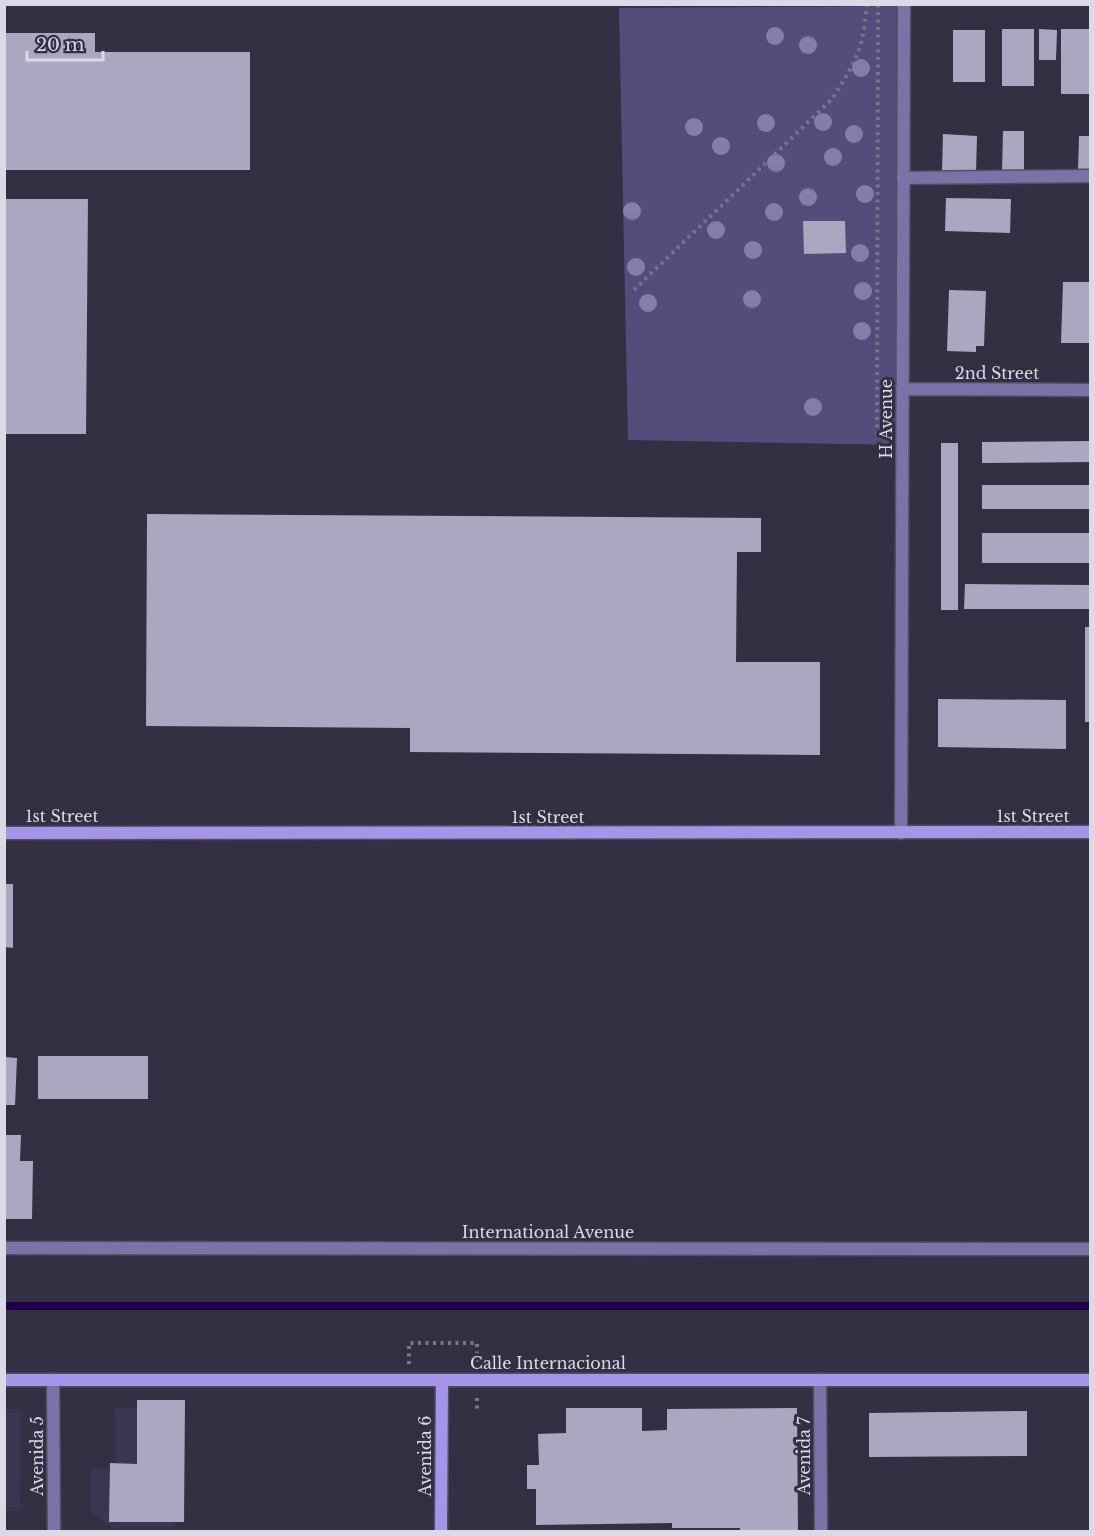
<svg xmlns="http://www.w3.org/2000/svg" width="1095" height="1536" viewBox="0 0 1095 1536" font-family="'Libre Baskerville',serif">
  <rect width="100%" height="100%" fill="#343044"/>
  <path fill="#3a3550" d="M173 1407 175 1527 112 1528 91 1512 90 1469 116 1468 115 1408Z
    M5 1409H21L20 1511H5Z"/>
  <path fill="#564c7b" d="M904 6 902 445 628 440 619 8Z"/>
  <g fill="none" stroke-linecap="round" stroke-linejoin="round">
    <path stroke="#1f004a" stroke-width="8" d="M4 1306H1090"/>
  </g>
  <path fill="#aba7c0" d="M1002 29H1034V86H1002Z
    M1039 29 1057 30 1056 60H1039Z
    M1061 29H1090V94H1061Z
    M953 30H985V82H953Z
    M4 33H95V52H250V170H4Z
    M1003 131H1024V172H1002Z
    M943 134 977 136 976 172H942Z
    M1079 136H1090V171L1078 170Z
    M946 198 1011 199 1010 233 945 231Z
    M4 199H88L86 434H4Z
    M803 221H845L846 253 804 254Z
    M1063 282H1090V343H1061Z
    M949 290 986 291 984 346H976V352L947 351Z
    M1090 441V462L982 463V442Z
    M941 443H958V610H941Z
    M982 485H1090V509H982Z
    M147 514 761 518V552H737L736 662H820V755L410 752V728L146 726Z
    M982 533H1090V563H982Z
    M965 584 1090 585V609H964Z
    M1085 627H1090V722H1085Z
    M938 699 1066 700V749L938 747Z
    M4 884H13V948L4 947Z
    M38 1056H148V1099H38Z
    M4 1057 17 1058 15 1105H4Z
    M4 1135H21L20 1161H33L32 1219H4Z
    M137 1400H185L184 1522H109L110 1463 137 1464Z
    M566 1408H642V1431L667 1430V1409L797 1408 798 1532H740V1528H672V1523L536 1525V1489H527V1465H539L538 1434 566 1433Z
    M1027 1411V1456L869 1457V1413Z"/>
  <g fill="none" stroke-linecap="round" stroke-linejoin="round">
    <defs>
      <path id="lane" d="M903 178 1090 176"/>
      <path id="street" d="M902 389 1090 390
        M901 833 904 4
        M4 1248 1090 1249
        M53 1380 54 1532
        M820 1380 821 1532"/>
      <path id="secondary" d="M4 833 1090 832
        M4 1380H1090
        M441 1532 442 1380"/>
    </defs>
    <use href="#lane" stroke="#524e61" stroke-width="15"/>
    <use href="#street" stroke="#524e61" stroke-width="15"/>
    <use href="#secondary" stroke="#524e61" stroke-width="15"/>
    <path stroke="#787586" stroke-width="4" stroke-dasharray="3 4.5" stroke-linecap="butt" d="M634 290 832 99C841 84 852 69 858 52 864 37 865 20 867 4
      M877 435 878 4
      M409 1364V1343H477V1364
      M477 1398V1409"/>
    <use href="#lane" stroke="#7c72a7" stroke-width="12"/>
    <use href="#street" stroke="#7c72a7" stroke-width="12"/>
    <use href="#secondary" stroke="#a594e8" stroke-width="12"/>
  </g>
  <g fill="#847ca9">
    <circle cx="775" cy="36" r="9"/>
    <circle cx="808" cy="45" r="9"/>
    <circle cx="861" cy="68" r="9"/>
    <circle cx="823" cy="122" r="9"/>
    <circle cx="766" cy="123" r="9"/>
    <circle cx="694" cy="127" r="9"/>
    <circle cx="854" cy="134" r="9"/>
    <circle cx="721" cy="146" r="9"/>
    <circle cx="833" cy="157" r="9"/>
    <circle cx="776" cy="163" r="9"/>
    <circle cx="865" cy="194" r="9"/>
    <circle cx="808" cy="197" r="9"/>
    <circle cx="632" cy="211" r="9"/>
    <circle cx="774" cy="212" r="9"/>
    <circle cx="716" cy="230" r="9"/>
    <circle cx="753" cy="250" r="9"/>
    <circle cx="860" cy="253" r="9"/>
    <circle cx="636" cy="267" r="9"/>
    <circle cx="863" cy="291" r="9"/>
    <circle cx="752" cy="299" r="9"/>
    <circle cx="648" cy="303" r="9"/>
    <circle cx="862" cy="331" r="9"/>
    <circle cx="813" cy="407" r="9"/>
  </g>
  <g text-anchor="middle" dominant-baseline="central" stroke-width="6" stroke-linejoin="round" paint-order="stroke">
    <g font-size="16" fill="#dbd9e6" stroke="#343044">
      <text x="997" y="373">2nd Street</text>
      <text transform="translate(886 419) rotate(-90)">H Avenue</text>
      <text x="62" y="816">1st Street</text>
      <text x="1033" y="816">1st Street</text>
      <text x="548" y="817">1st Street</text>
      <text x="548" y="1232">International Avenue</text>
      <text x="548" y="1363">Calle Internacional</text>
      <text transform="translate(37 1456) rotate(-90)">Avenida 5</text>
      <text transform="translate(425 1456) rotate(-90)">Avenida 6</text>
      <text transform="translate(804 1456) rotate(-90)">Avenida 7</text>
    </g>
  </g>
  <rect width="1095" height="1536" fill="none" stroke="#dbd9e6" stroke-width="12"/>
  <path d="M27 51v9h76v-9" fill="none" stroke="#dbd9e6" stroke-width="3"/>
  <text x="36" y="51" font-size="18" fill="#dbd9e6" stroke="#343044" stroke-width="4.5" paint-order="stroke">20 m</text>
</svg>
